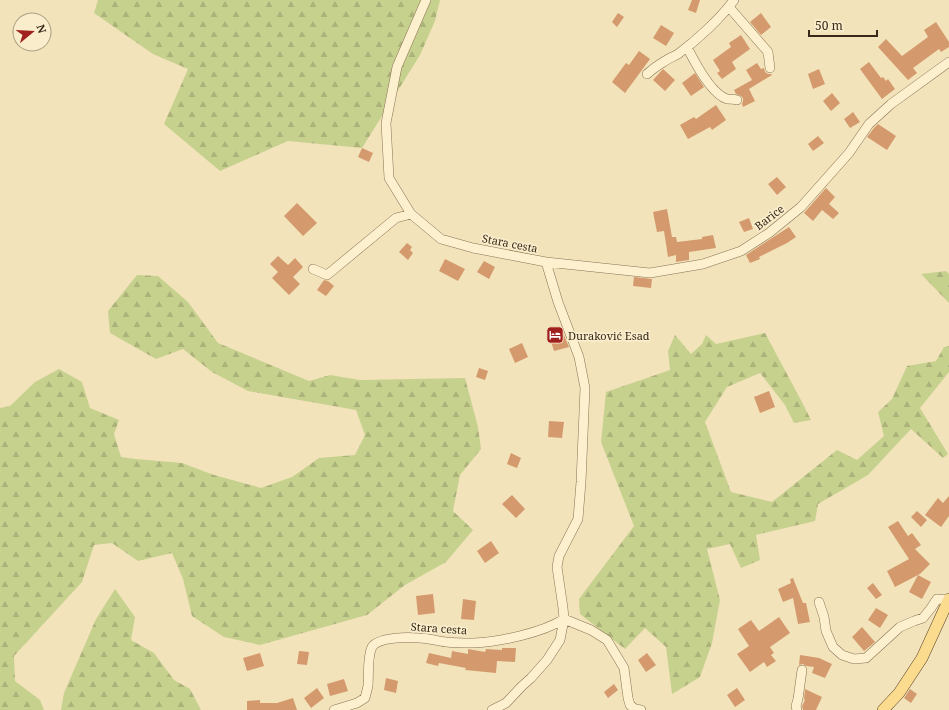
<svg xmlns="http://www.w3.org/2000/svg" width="949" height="710" viewBox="0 0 949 710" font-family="'Noto Serif',serif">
  <defs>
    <pattern id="forest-firs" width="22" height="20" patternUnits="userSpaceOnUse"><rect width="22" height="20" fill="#c7d18e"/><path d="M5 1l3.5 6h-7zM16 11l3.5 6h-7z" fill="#acb37a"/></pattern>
  </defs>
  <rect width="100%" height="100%" fill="#f2e3bb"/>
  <path fill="url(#forest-firs)" d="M98 0H440L435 21 420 55 362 148 288 141 220 171 164 124 188 69 153 54 94 13Z
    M946 271 949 274V303L921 274Z
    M137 275 158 276 188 302 218 343 309 381 330 375 360 380 465 378 478 427 481 449 460 475 453 511 473 530 446 562 405 585 367 615 260 645 224 637 192 616 183 579 172 553 138 561 112 543 94 545 82 582 14 656 15 681 40 700 44 710H0V408L10 406 35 382 59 369 82 382 90 408 119 420 114 434 121 457 136 459 182 463 214 475 261 488 292 477 319 458 355 455 365 435 356 410 248 391 212 372 183 349 156 359 110 333 108 311Z
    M765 333 803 404 811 420 794 423 785 405 760 373 727 387 705 422 731 492 772 502 837 450 857 460 884 436 878 412 892 399 907 366 936 361 944 347 949 346V372L920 408 948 454 943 458 911 429 868 475 818 504 815 521 756 535 760 560 741 568 730 544 707 549 720 600 712 643 700 677 672 694 666 647 645 628 625 649 580 614 579 599 634 526 601 442 606 392 670 370 668 351 675 335 691 354 702 344 706 335 716 344Z
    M115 589 135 617 131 640 154 653 174 680 190 689 201 710H61L64 693 96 619Z"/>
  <path fill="#d49a6d" d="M692 0H700L696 13 688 10Z
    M618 13 624 17 617 27 612 22Z
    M761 13 771 27 761 35 750 22Z
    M936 22 949 42V47L941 52 939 49 913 68 917 73 908 80 878 47 886 39 902 56 928 37 924 30Z
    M661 25 674 33 666 46 653 38Z
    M741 35 750 49 732 62 736 69 722 79 717 73 720 71 713 60 731 47 729 43Z
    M639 51 650 59 625 93 612 82 626 63 629 65Z
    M869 62 881 78 883 77 886 81 888 79 895 89 882 99 860 69Z
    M757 63 761 69 764 68 765 72 768 74H771L772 75 749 89 755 101 743 107 742 104 743 101V98L741 96 736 94 734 90 752 80 746 70Z
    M663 69 675 80 665 91 653 80Z
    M819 69 825 84 813 89 808 74Z
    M695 73 704 87 691 96 682 83Z
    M832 93 840 103 831 111 823 101Z
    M716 105 726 120 712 130 710 127 688 139 680 125 694 117 696 119Z
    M853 112 860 122 850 128 844 119Z
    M878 124 896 136 887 150 867 137 874 128Z
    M818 136 824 143 813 151 808 144Z
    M362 148 373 153 369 162 358 157Z
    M777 177 786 187 777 195 768 184Z
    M826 188 835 197 829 204 839 213 833 219 822 210 813 221 804 213Z
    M297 203 317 223 303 236 284 216Z
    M667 209 672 237H676L677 242 702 239V237L713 235 716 248 689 252V260L676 262V255L668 257 664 231 657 232 653 212Z
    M749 218 753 229 744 232 739 222Z
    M789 227 796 237 787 243 759 257 760 259 750 263 746 255Z
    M407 243 412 247 410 250 413 253 408 260 399 252Z
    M278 256 288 265 295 258 303 267 293 277 300 284 289 295 272 278 278 272 270 264Z
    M445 259 465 269 458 281 439 271Z
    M484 261 495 267 489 279 477 272Z
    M634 277 652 279 651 288 633 286Z
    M324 280 328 281 334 286 326 296 317 290Z
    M561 328 569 347 554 351 548 332Z
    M522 343 528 357 515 363 509 349Z
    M479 368 488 371 485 380 476 377Z
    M769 391 775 407 760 413 754 397Z
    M549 421 564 422 562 438 548 437Z
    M511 453 521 458 517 468 507 464Z
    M512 495 525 509 516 518 502 504Z
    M949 496V516L941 527 925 515 938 498 943 503Z
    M917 511 927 520 921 527 911 517Z
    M898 521 908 536 912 533 921 545 915 549 930 564 921 573 918 575 931 582 922 599 909 592 918 575 895 587 887 571 909 559 888 527Z
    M491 541 499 553 485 563 477 551Z
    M793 578 803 603H806L810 622 798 624 793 598 783 602 778 589 791 583 790 579Z
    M873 583 882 595 876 599 867 588Z
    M433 594 435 613 418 615 416 596Z
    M463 599 476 601 474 620 461 619Z
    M876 608 888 615 880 628 868 620Z
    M779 617 790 633 770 647 774 653 771 655 776 661 767 667 764 662 750 672 737 654 749 646 738 629 751 620 759 631Z
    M862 627 875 642 864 651 852 637Z
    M502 648H516L515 662 497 661 496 673 465 670 466 668 439 663 438 666 426 663 429 653 451 658 452 651 468 654V649L485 652 486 649 502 650Z
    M299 651 309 652 307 665 297 664Z
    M260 653 264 666 247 671 243 658Z
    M647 653 656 665 646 672 638 660Z
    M800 655 819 658 832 664 825 678 812 673 814 667 806 666 803 664 799 665Z
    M386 678 398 681 396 693 384 690Z
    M344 679 348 691 330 696 327 684Z
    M614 684 618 690 608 698 604 692Z
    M317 688 324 698 311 708 304 698Z
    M737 688 745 700 735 707 727 695Z
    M805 689 822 697 816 710H803L802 706 805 700 804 699Z
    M910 689 917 694 911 703 904 698Z
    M293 698 297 710H247V701L260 700V703H277Z"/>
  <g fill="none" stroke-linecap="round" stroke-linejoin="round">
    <defs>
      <path id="minor" d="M426 0 397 67 386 123 389 178 411 214 441 239 473 248 546 262 558 302 579 357 585 388 581 482 578 519 559 556 557 567 563 608 564 619 560 640 547 660 531 678 522 686 506 703 492 710
        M729 7 768 52 770 68
        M687 47C694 61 711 94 727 99 730 99 734 99 737 100
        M647 74C652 70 656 66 662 63 667 59 673 57 678 54 697 40 720 19 734 0
        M546 262 650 273 703 264 741 251 769 233 801 207 849 153 869 124 891 104 949 62
        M313 269 327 275 396 218 411 214
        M819 602 824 617 826 631 833 647 842 655 854 659 866 658 900 627 914 621 923 618 931 608 937 599 949 600
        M334 710 357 703 365 698C366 694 367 690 368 686 369 675 367 657 372 647 378 637 408 637 419 638 428 638 437 641 446 642 455 643 464 643 473 643 499 642 542 633 564 619L591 630 607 640 624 668 628 698 630 705 635 709 641 710
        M797 710 796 706 798 699 802 670"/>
      <path id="major" d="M883 710 899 693 922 658 949 599"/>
    </defs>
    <use href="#minor" stroke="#8b7253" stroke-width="10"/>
    <use href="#major" stroke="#584028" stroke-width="12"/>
    <use href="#minor" stroke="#fcf0cf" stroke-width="9"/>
    <use href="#major" stroke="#fbdb8d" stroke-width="11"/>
  </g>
  <defs>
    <symbol id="hotel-square" viewBox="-11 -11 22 22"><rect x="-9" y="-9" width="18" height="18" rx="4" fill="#a0201d" stroke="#f9edcb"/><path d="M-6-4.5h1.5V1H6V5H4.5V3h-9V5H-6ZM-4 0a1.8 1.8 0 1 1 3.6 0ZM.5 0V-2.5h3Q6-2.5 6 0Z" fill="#fff"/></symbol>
  </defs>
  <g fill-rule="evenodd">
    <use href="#hotel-square" x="545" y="325" width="20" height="20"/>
  </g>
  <g text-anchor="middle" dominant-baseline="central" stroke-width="3.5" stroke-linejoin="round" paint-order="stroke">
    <g font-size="11" fill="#38291a" stroke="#f9edcb">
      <text transform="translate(769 217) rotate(-37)">Barice</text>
      <text transform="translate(510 243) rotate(11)">Stara cesta</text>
      <text transform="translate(439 628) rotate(4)">Stara cesta</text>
    </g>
    <g font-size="11" fill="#38291a" stroke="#f9edcb" text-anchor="start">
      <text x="568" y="335">Duraković Esad</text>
    </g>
  </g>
  <g transform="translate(32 32) rotate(72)"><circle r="19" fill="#f9edcb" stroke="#ac9f84"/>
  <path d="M0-3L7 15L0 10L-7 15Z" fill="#a0201d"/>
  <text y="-6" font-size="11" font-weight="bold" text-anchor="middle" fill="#38291a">N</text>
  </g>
  <path d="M809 30v6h68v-6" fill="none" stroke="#38291a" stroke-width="2"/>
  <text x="815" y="30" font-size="12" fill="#38291a" stroke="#f9edcb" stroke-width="3" paint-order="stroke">50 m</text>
</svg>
